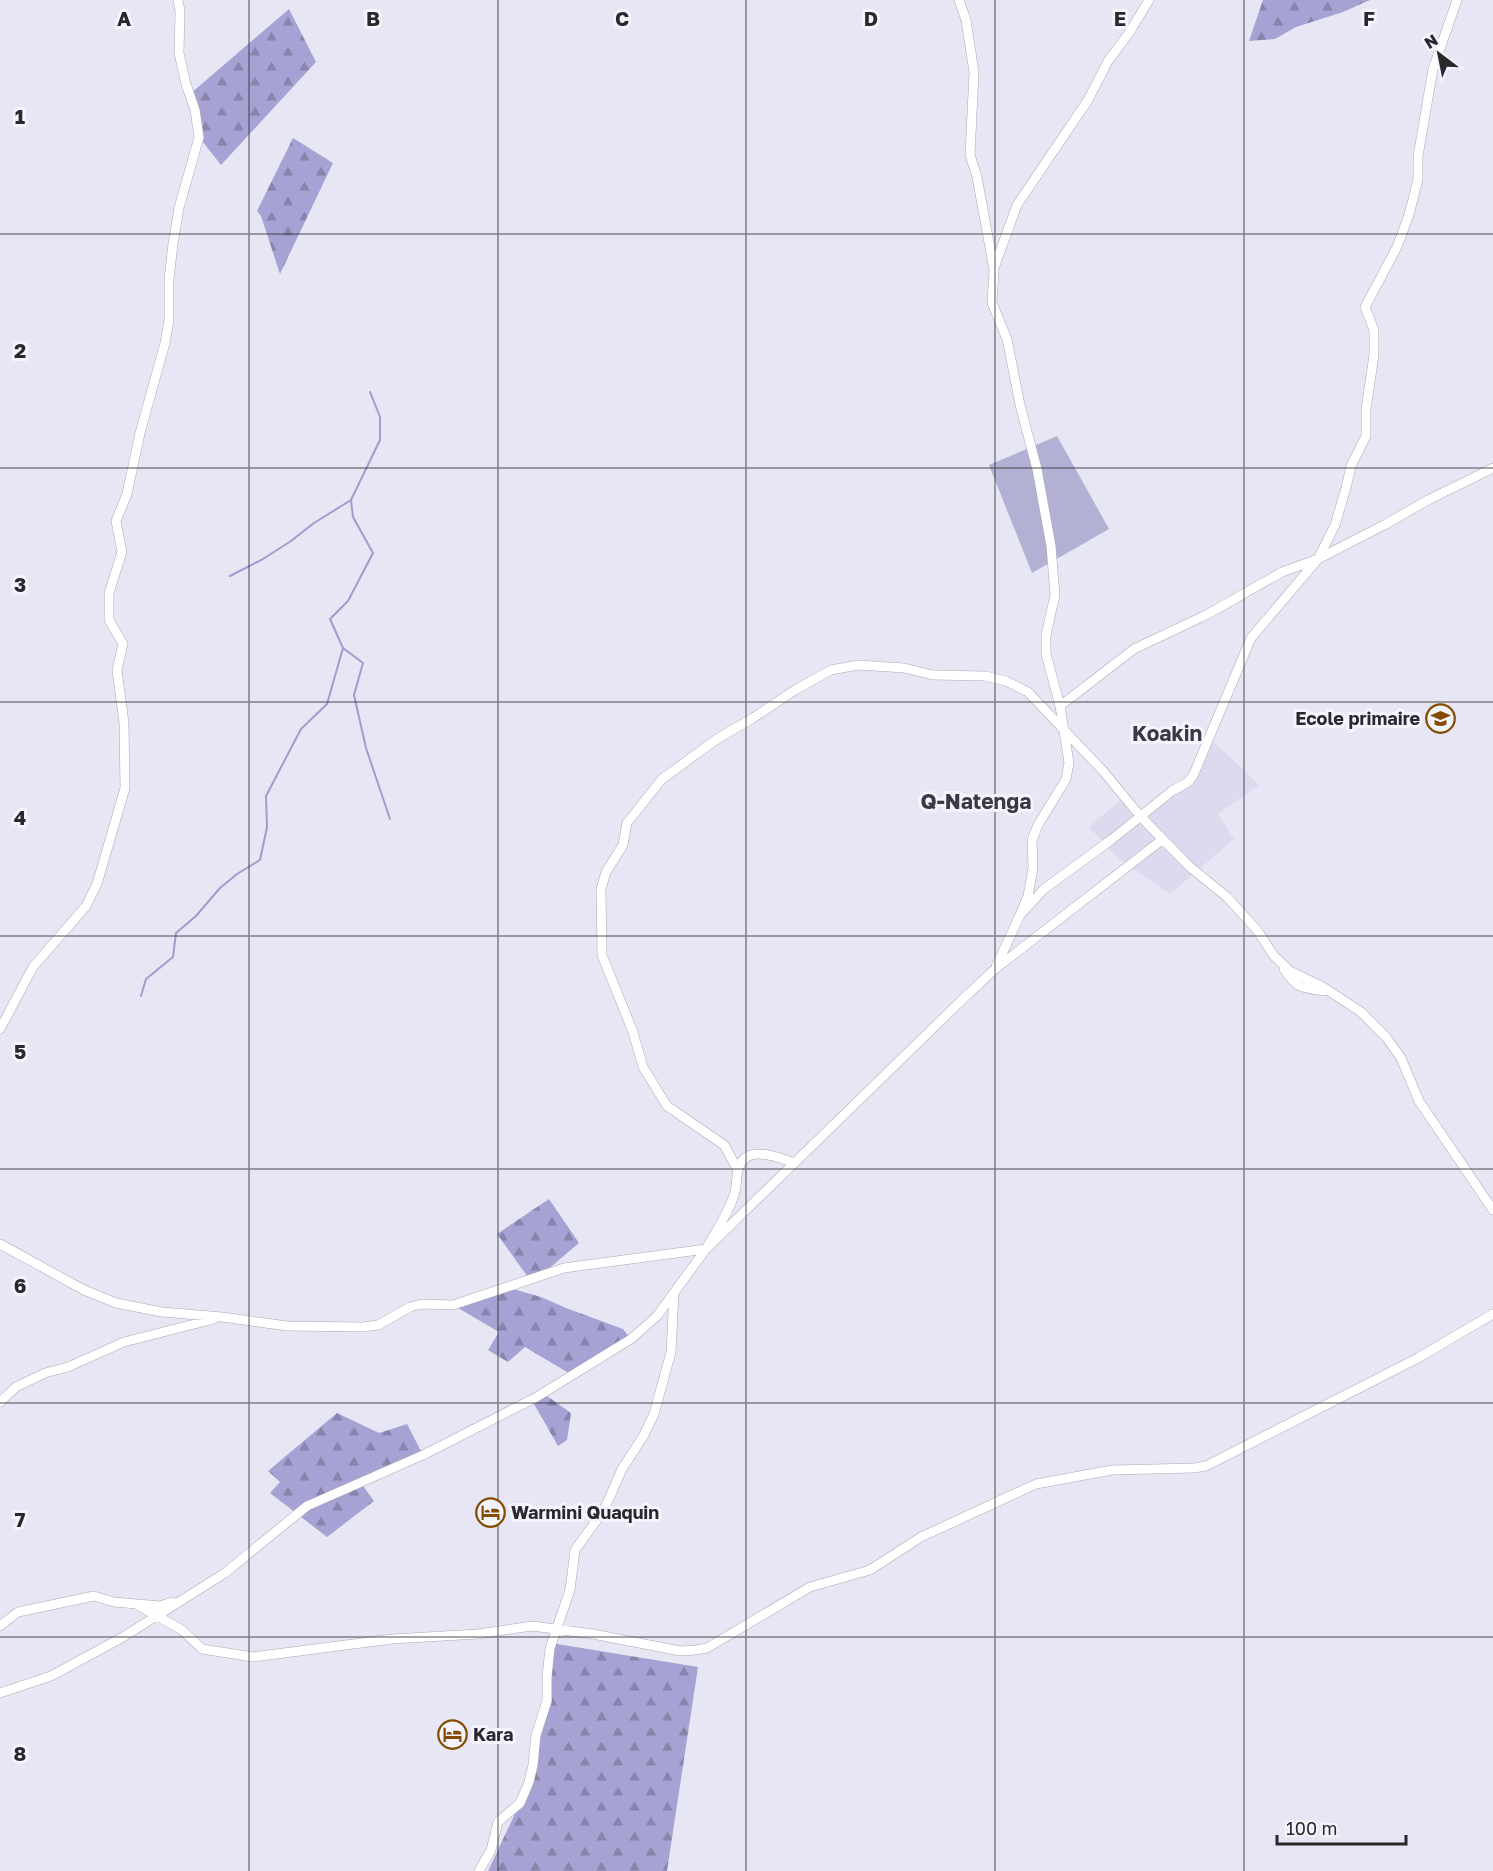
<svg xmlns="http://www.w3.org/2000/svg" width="1493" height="1871" viewBox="0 0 1493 1871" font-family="'Golos Text',sans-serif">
  <defs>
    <pattern id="forest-firs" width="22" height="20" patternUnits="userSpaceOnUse" patternTransform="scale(1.5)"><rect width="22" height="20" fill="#a7a2d4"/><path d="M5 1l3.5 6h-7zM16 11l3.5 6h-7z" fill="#8884ac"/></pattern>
  </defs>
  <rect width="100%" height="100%" fill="#e7e6f4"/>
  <path fill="#dbdaef" d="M1210 738 1259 785 1218 814 1234 839 1170 894 1118 858 1089 827 1124 797 1141 817 1188 782Z"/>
  <path fill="url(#forest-firs)" d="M1263 0H1370L1343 12 1296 27 1275 39 1249 41Z
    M289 9 316 62 221 165 199 137 190 94Z
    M293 138 333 163 280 274 261 216 257 211Z
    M549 1199 579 1243 540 1276 530 1280 497 1234Z
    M506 1287 541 1297 566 1308 623 1329 631 1339 572 1375 525 1347 508 1362 488 1350 499 1332 453 1305Z
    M547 1396 571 1413 567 1440 558 1446 534 1404Z
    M337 1413 379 1433 407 1424 423 1455 361 1483 374 1501 327 1537 270 1493 280 1482 268 1471Z
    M551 1643 698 1667 667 1871H488L520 1803 547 1701Z"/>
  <path fill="#b3b1d3" d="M1057 436 1109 529 1032 573 989 465Z"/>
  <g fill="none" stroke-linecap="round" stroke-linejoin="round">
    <path stroke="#a19cce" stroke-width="2" d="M230 576 263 559 291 541 314 523 351 500
      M343 648 363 663 354 695 366 748 390 819
      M141 996 146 979 173 957 176 933 196 916 220 888 237 874 260 860 267 827 266 796 301 729 327 704 343 648 330 619 348 601 373 553 353 517 351 500 380 440V417L370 392"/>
    <defs>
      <path id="street" d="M959 0 966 20 974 72 970 155 977 177 994 270 992 303 1007 339 1020 405 1037 469 1051 546 1055 595 1046 635V654L1060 706 1069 763 1066 779 1038 825 1032 840 1033 868 1028 896 1020 915
        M994 268 1017 205 1088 100 1108 61 1129 33 1149 0
        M1060 706 1134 649 1208 614 1282 572 1318 559 1335 525 1346 488 1351 466 1366 436V409L1374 355V330L1365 307 1397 247 1409 215 1418 179V156L1433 69 1457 0
        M996 967 1020 915 1044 889 1111 840 1172 791 1188 782 1193 776 1251 638 1318 559 1386 524 1428 500 1493 468
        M1284 969C1297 989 1302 988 1324 991
        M0 1029 33 967 86 906 97 884 125 788 124 723 117 670 123 644 109 620V593L122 552 116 521 127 494 140 433 165 343 169 320V279L173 244 179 208 199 137 195 110 186 84 179 53 180 11 178 0
        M738 1170 724 1145 667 1106 643 1067 633 1032 602 955 601 889 606 872 623 845 627 823 662 779 717 739 753 718 795 690 831 670 858 665 904 668 933 675 985 676 1006 681 1028 692 1103 771 1141 817 1190 867 1227 897 1257 930 1274 956 1290 971 1323 987 1361 1012 1386 1037 1401 1058 1419 1101 1493 1210
        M0 1244 84 1290 116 1303 162 1312 222 1317 287 1326 363 1327 378 1325 410 1307 421 1304 453 1305 564 1268 706 1249C715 1232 727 1216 733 1198 737 1189 736 1180 738 1170 745 1142 778 1158 795 1163
        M0 1402 16 1387 45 1373 68 1367 124 1342 214 1319
        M136 1604 182 1630 202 1649 253 1657 392 1639 478 1634 532 1626 593 1634 680 1651 696 1650 707 1648 810 1587 870 1570 921 1537 1036 1484 1112 1470 1194 1468 1206 1466 1418 1358 1493 1314
        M0 1626 18 1612 94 1596 114 1602 160 1606 172 1602
        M0 1693 51 1676 123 1637 225 1573 307 1506 423 1455 535 1398 631 1339 657 1316 706 1249 965 997 995 969 1163 839
        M479 1871 491 1850 498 1822 520 1803 529 1782 533 1765 536 1735 547 1701V1677L550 1648 570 1590 575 1550 604 1510 622 1469 644 1435 654 1414 671 1352 674 1293"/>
    </defs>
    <use href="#street" stroke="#aaa9b6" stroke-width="10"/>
    <use href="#street" stroke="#fff" stroke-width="9"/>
  </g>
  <path fill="none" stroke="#28282d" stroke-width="1.5" stroke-opacity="0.55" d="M249 0V1871M498 0V1871M746 0V1871M995 0V1871M1244 0V1871M0 234H1493M0 468H1493M0 702H1493M0 936H1493M0 1169H1493M0 1403H1493M0 1637H1493"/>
  <defs>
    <symbol id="school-ring" viewBox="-11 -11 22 22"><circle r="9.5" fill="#f4f4ff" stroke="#854c00" stroke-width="1.5"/><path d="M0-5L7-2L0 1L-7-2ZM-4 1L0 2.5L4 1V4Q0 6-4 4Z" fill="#854c00"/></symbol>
    <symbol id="hotel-ring" viewBox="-11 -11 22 22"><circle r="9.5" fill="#f4f4ff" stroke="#854c00" stroke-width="1.5"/><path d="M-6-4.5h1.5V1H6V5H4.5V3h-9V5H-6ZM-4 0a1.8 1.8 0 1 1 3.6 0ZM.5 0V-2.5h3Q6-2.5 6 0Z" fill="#854c00"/></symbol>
  </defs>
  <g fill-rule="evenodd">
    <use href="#school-ring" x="1424" y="702" width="33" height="33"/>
    <use href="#hotel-ring" x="474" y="1496" width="33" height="33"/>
    <use href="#hotel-ring" x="436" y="1718" width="33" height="33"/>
  </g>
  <g text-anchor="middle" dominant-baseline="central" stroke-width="6" stroke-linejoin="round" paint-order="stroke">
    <g font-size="18" font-weight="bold" fill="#28282d" stroke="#f4f4ff" text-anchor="start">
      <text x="1420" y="718" text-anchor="end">Ecole primaire</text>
      <text x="511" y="1512">Warmini Quaquin</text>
      <text x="473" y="1734">Kara</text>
    </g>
    <g font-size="21" font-weight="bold" fill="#3a3944" stroke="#f4f4ff">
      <text x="1167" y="733">Koakin</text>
      <text x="976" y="801">Q-Natenga</text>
    </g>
  </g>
  <g font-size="20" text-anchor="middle" font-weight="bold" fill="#28282d" stroke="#f4f4ff" stroke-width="6" stroke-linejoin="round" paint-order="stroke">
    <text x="124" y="26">A</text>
    <text x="373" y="26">B</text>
    <text x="622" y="26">C</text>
    <text x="871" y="26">D</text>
    <text x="1120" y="26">E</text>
    <text x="1369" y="26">F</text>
    <text x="20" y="124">1</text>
    <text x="20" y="358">2</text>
    <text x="20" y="592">3</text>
    <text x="20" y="825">4</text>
    <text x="20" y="1059">5</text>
    <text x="20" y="1293">6</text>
    <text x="20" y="1527">7</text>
    <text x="20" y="1761">8</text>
  </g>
  <g transform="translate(1439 54) rotate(328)" stroke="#f4f4ff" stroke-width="4.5" paint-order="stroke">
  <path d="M0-4.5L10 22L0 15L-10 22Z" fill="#28282d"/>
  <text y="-9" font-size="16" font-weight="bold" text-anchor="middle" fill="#28282d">N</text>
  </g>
  <path d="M1277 1835v9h129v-9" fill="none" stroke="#28282d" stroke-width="3"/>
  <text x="1286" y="1835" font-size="18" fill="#28282d" stroke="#f4f4ff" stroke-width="4.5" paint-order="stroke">100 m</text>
</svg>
